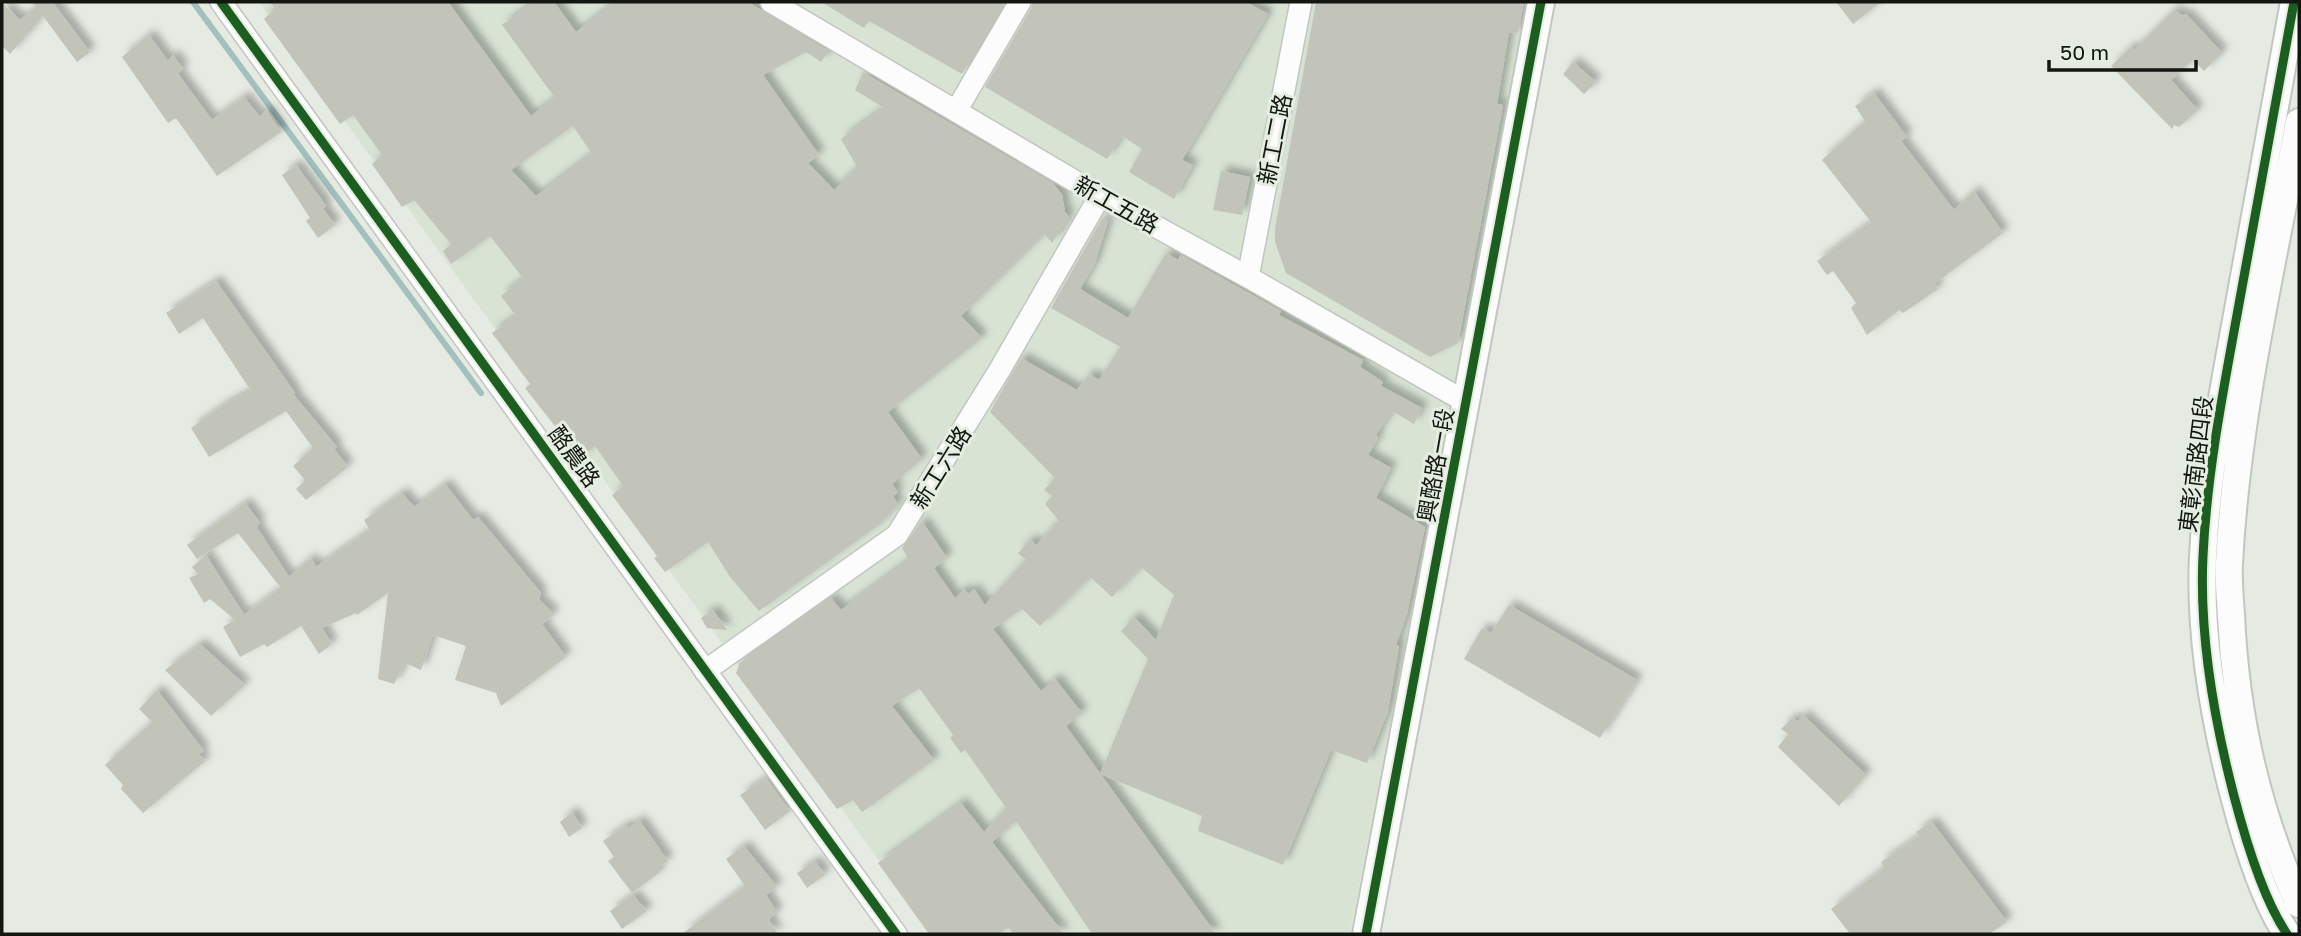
<svg xmlns="http://www.w3.org/2000/svg" width="2301" height="936" viewBox="0 0 2301 936" font-family="'Golos Text','Noto Sans TC',sans-serif">
  <defs>
    <filter id="shadow"><feDropShadow dx="6" dy="-6" stdDeviation="3.5" flood-color="#0004"/></filter>
  </defs>
  <rect width="100%" height="100%" fill="#e5eae2"/>
  <path fill="#d9e3d4" d="M259 2H1527L1350 934H932Z"/>
  <g fill="none" stroke-linecap="round" stroke-linejoin="round">
    <path stroke="#a2c0be" stroke-width="6" d="M193 2 481 393"/>
  </g>
  <path fill="#c2c4ba" fill-rule="evenodd" filter="url(#shadow)" d="M33 2H55L54 4 90 52 77 62 43 16 10 54 2 46V3L20 20 36 7Z
    M270 2H448L531 116 555 98 502 25 534 2H554L576 32 615 2H748L829 51 821 62 806 52 763 75 819 155 808 163 834 190 857 167 841 139 884 108 855 90 863 72 1053 183 1062 195 1065 212 1069 217 1052 243 1044 234 961 316 982 338 888 412 922 459 892 484 898 492 893 496 898 505 876 527 759 611 730 577 708 542 665 572 654 558 657 556 612 495 623 486 595 446 580 458 525 388 530 384 492 333 516 316 501 296 523 278 490 236 451 264 443 251 451 244 414 200 402 207 372 164 382 155 353 115 340 124 264 19 275 9ZM573 126 592 154 536 196 511 170Z
    M821 2H1005L962 74 869 21 864 28Z
    M1033 2H1246L1268 14 1182 160 1193 165 1174 199 1129 172 1142 149 1122 136 1107 159 985 87 1031 9Z
    M1316 2H1524L1518 33 1509 32 1497 104 1503 105 1458 343 1430 357 1286 273 1275 242V229Z
    M1836 2H1881L1853 24Z
    M2174 10 2183 16 2186 14 2222 53 2204 71 2193 60 2171 80 2198 110 2179 127 2174 125 2172 129 2111 66 2131 47 2134 50Z
    M149 35 168 61 173 55 183 69 178 74 212 120 244 97 260 117 266 110 281 132 217 176 176 118 168 123 122 57Z
    M1573 62 1596 82 1584 94 1563 74Z
    M1874 93 1907 137 1901 141 1954 210 1974 191 2003 233 1934 284 1938 289 1903 313 1899 310 1867 335 1851 308 1856 303 1833 271 1827 275 1817 261 1871 222 1822 160 1865 121 1855 106Z
    M296 165 326 206 323 209 335 225 318 238 306 221 310 218 282 175Z
    M1221 171 1250 177 1242 215 1213 210Z
    M1102 219 1108 221 1095 263 1080 289 1128 318 1166 253 1178 260 1181 255 1281 311 1279 315 1363 360 1360 367 1383 382 1381 386 1422 408 1414 424 1392 411 1376 435 1378 438 1368 455 1391 468 1376 498 1425 527 1407 614 1396 645 1399 646 1388 711 1367 763 1331 750 1283 865 1198 831 1202 816 1100 774 1148 659 1121 631 1134 617 1156 640 1174 595 1141 567 1112 597 1090 577 1040 626 1022 609 993 629 1041 691 1055 679 1082 713 1066 726 1216 934H1092L1016 821 992 842 1064 934H1013L1008 927 999 934H929L878 863 961 803 984 832 1006 808 965 750 961 753 950 738 953 735 919 688 892 706 934 760 862 812 853 800 837 809 736 673 740 663 831 598 841 610 909 560 902 548 922 521 947 558 934 568 955 598 964 589 968 594 974 589 985 605 1026 560 1018 553 1030 540 1036 545 1059 521 1045 504 1052 496 1044 490 1055 478 990 412 1021 358 1077 390 1089 374 1099 380 1120 347 1051 308Z
    M216 281 295 393 293 394 337 447 334 449 348 467 306 500 296 489 305 480 293 466 313 448 286 411 209 457 191 428 224 405 251 391 203 318 179 334 166 313Z
    M445 484 473 520 478 517 541 593 539 599 554 615 542 624 566 657 501 706 496 693 455 680 466 646 433 635 421 670 405 663 394 684 378 679 388 593 357 615 356 613 322 628 332 644 319 654 301 626 267 647 264 644 240 657 223 627 235 620 210 599 204 603 189 578 198 574 192 567 206 555 244 615 281 588 238 533 197 559 187 545 245 503 260 523 256 526 289 577 311 558 316 567 370 530 364 520 402 493 414 507Z
    M1509 605 1637 680 1600 738 1464 659 1482 628 1491 633Z
    M713 610 727 630 707 628 701 618Z
    M200 644 245 685 211 716 165 670Z
    M157 690 204 751 199 754 205 761 143 813 121 789 123 785 105 765 152 722 139 709Z
    M1803 715 1866 775 1839 806 1778 747 1788 734 1781 729 1792 718 1798 722Z
    M766 778 790 811 765 830 740 795Z
    M572 812 582 828 569 837 560 822Z
    M639 820 668 861 657 868 660 872 632 893 608 861 614 857 603 841 626 825 629 828Z
    M1932 822 2007 922 1989 934H1850L1831 909 1884 868 1881 862 1919 836 1916 832Z
    M744 846 777 887 766 895 777 912 769 920 778 934H682L745 886 726 859Z
    M815 861 825 875 807 888 797 873Z
    M633 895 647 911 622 929 610 911Z"/>
  <g fill="none" stroke-linecap="round" stroke-linejoin="round">
    <defs>
      <path id="minor" d="M221 2 896 934
        M771 2 1100 196 1248 277 1466 402
        M956 111 1020 2
        M1248 277 1301 2
        M705 671 897 535 999 371 1100 196"/>
      <path id="tertiary" d="M2299 122C2272 268 2237 415 2229 563 2228 581 2230 599 2231 616 2236 718 2257 811 2299 904
        M1366 934C1424 623 1481 312 1541 2
        M2287 934C2263 899 2245 838 2234 796 2214 719 2199 636 2203 556 2207 471 2224 387 2239 304 2257 203 2276 103 2294 2"/>
    </defs>
    <use href="#minor" stroke="#c2c6c0" stroke-width="24"/>
    <use href="#tertiary" stroke="#c2c6c0" stroke-width="30"/>
    <use href="#minor" stroke="#fbfcfb" stroke-width="21"/>
    <use href="#tertiary" stroke="#fbfcfb" stroke-width="26"/>
    <defs>
      <path id="cycleway" d="M221 2 896 934
        M1366 934C1424 623 1481 312 1541 2
        M2287 934C2263 899 2245 838 2234 796 2214 719 2199 636 2203 556 2207 471 2224 387 2239 304 2257 203 2276 103 2294 2"/>
    </defs>
    <use href="#cycleway" stroke="#e4eddf" stroke-width="13"/>
    <use href="#cycleway" stroke="#1b5e20" stroke-width="9"/>
  </g>
  <g text-anchor="middle" dominant-baseline="central" stroke-width="6" stroke-linejoin="round" paint-order="stroke">
    <g font-size="23" fill="#131611" stroke="#e4eddf">
      <text transform="translate(1274 139) rotate(-79)">新工二路</text>
      <text transform="translate(1117 204) rotate(29)">新工五路</text>
      <text transform="translate(575 456) rotate(54)">酪農路</text>
      <text transform="translate(2195 464) rotate(-83)">東彰南路四段</text>
      <text transform="translate(1435 465) rotate(-80)">興酪路一段</text>
      <text transform="translate(940 467) rotate(-58)">新工六路</text>
    </g>
  </g>
  <rect width="2301" height="936" fill="none" stroke="#131611" stroke-width="7"/>
  <path d="M2049 60v10h147v-10" fill="none" stroke="#131611" stroke-width="3.5"/>
  <text x="2060" y="60" font-size="21" fill="#131611" stroke="#e4eddf" stroke-width="5" paint-order="stroke">50 m</text>
</svg>
